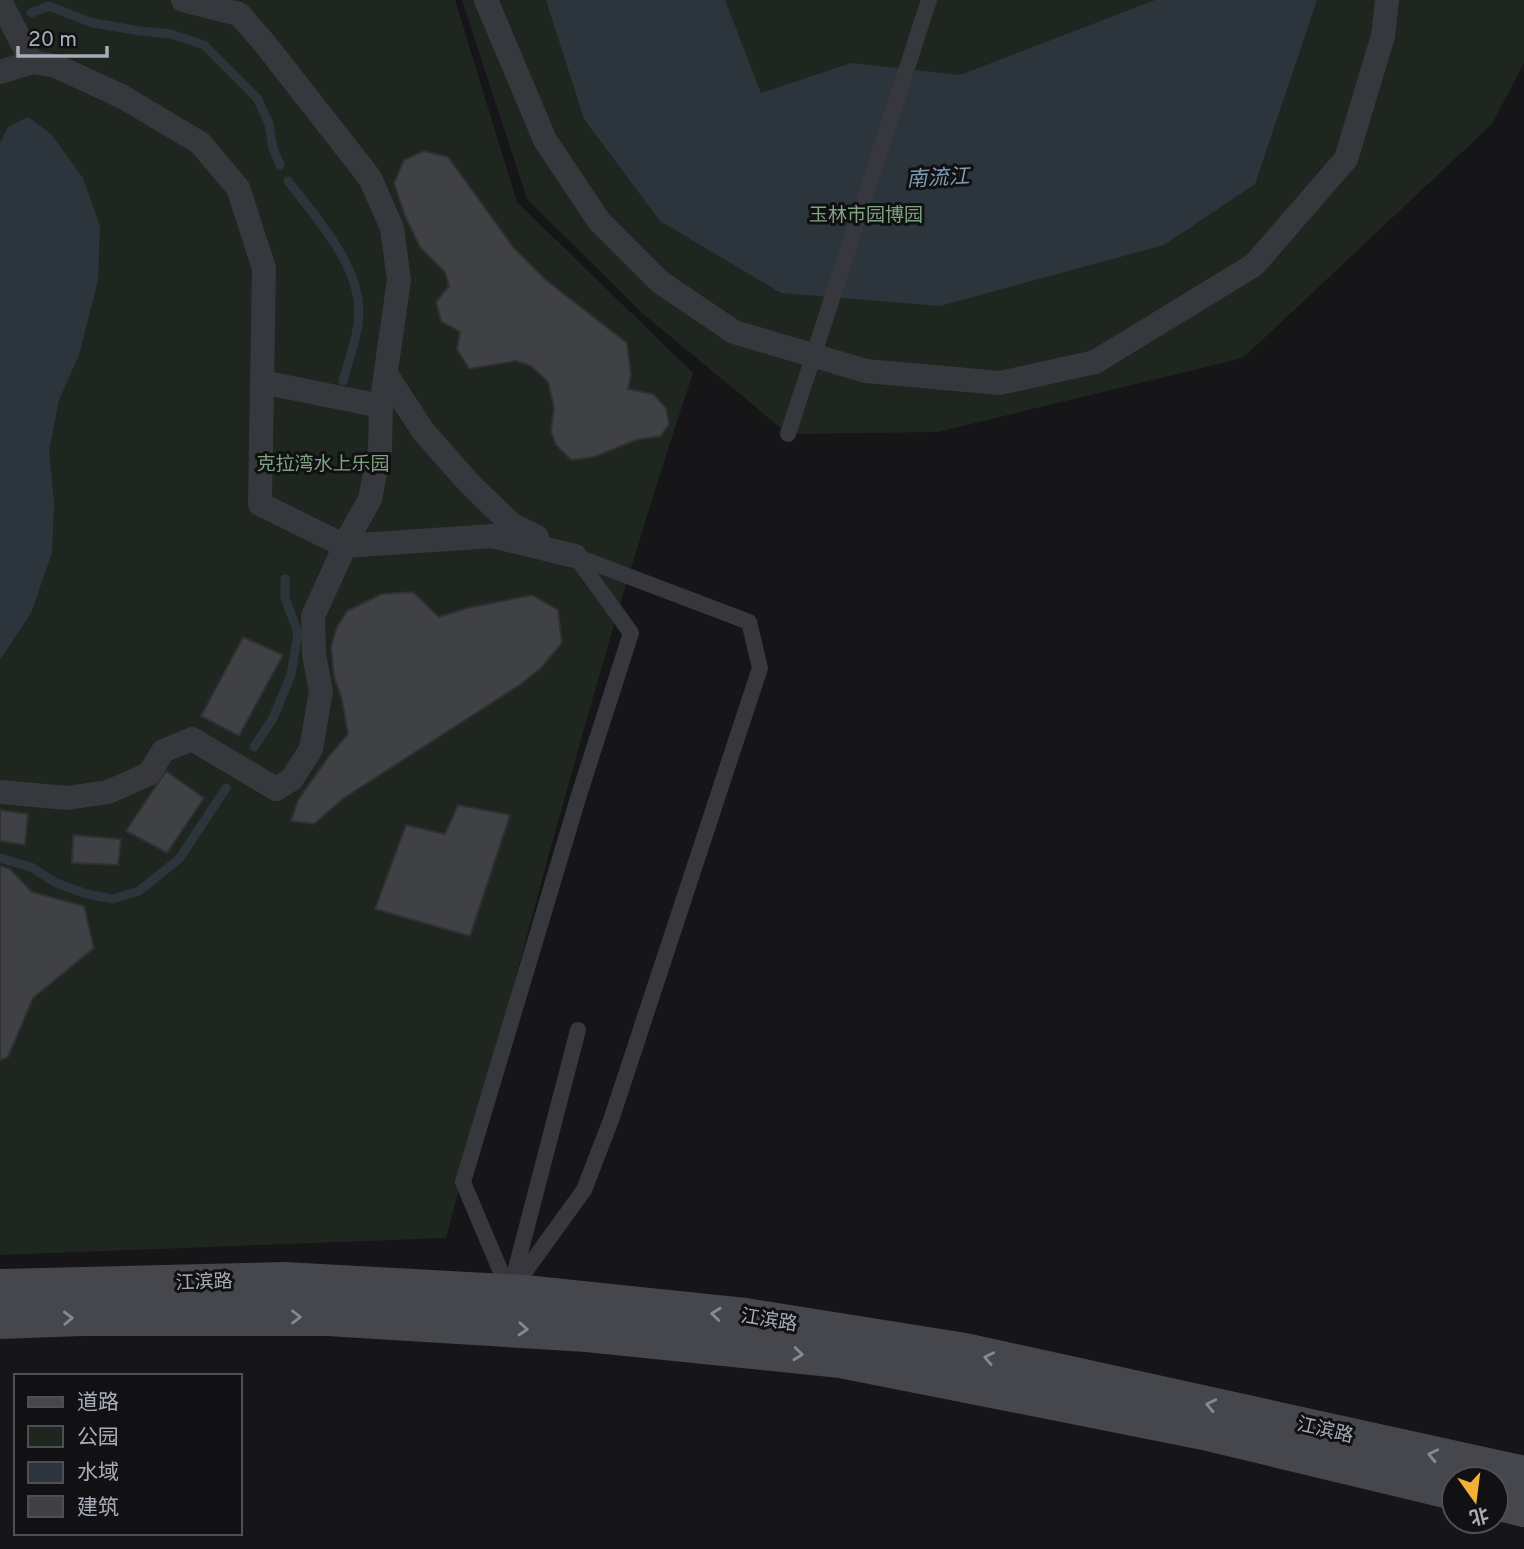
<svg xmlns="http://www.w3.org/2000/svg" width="1524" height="1549" viewBox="0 0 1524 1549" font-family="Overpass,'Noto Sans SC',sans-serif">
  <rect width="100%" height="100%" fill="#161618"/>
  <path fill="#1e261f" d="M0 0H455L517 202 693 373C598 657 524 948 446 1238L0 1255Z
    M462 0H1524V63L1492 124 1243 358 938 432 788 434 641 312 527 199Z"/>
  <path fill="#2c353c" d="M546 0H725L761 93 851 63 960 75 1155 0H1317L1255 184 1164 245 940 306 781 293 660 221 584 119Z
    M28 117 51 134 83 178 100 226 98 280 79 355 59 400 49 451 54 502 52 553 31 613 0 660V143L8 127Z"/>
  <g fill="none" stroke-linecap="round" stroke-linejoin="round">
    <path stroke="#2c353c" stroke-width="9" d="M31 13 49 6 93 23 140 31 171 34 204 45 257 98 269 124 273 148 280 165
      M288 181C317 219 366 271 358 323 356 342 348 362 343 381
      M254 747 273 718 291 675 298 633 285 598V579
      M0 858 31 867 56 883 87 894 113 899 139 891 179 859 226 788"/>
  </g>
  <path fill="#404145" stroke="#303034" stroke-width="2" d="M424 151 448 157 514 248 546 280 627 343 631 375 628 389 653 394 666 408 669 424 661 436 636 440 594 457 571 460 556 445 551 431 554 408 548 382 531 366 516 361 469 369 457 349 460 332 441 321 436 302 449 286 445 272 420 247 405 216 394 183 404 160Z
    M413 592 439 617 467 608 532 595 558 610 562 643 540 669 518 686 344 798 314 824 291 821 298 800 329 756 348 734 342 700 334 676 331 647 336 629 347 611 381 594Z
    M243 637 283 655 239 736 201 716Z
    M166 771 204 798 167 853 126 831Z
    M458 805 510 815 470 936 375 909 406 825 445 834Z
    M0 810 28 814 25 845 0 841Z
    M73 835 121 839 118 865 72 863Z
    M0 866 10 869 32 892 84 906 94 948 33 998 8 1057 0 1060Z"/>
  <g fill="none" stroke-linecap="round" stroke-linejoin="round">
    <path stroke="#37383d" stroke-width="16" d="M788 434 929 0
      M512 1284 578 1030
      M509 1291 463 1182 579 795 631 633 576 557
      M511 1291 584 1190 611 1120 760 668 749 622 575 556"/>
    <path stroke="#37383d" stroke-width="24" d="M486 0 545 140 599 221 660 282 734 332 866 371 1000 383 1095 362 1254 265 1346 159 1383 36 1387 0
      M0 1 32 62 0 72
      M32 62 56 66 123 97 200 143 238 188 264 268 260 504 345 546 492 536 575 556
      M386 374 423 431 469 483 511 524 537 537
      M262 382 381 406
      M0 792 67 798 108 792 149 774 163 751 192 739 276 789 292 779 311 749 321 691 314 655 313 616 350 535 370 499 380 449 381 406 399 280 392 228 370 178 266 45 239 14 183 0"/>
    <path stroke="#45474d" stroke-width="38" d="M0 1288 284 1281 524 1294 745 1317 965 1352 1524 1475
      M0 1320 82 1317H328L587 1333 841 1359 1204 1431 1454 1491
      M1496 1501 1524 1508"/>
  </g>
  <defs><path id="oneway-chevron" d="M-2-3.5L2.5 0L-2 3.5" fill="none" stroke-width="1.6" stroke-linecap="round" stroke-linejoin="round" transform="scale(1.75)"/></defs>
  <g stroke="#858993">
    <use href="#oneway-chevron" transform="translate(716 1314) rotate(-174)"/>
    <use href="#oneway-chevron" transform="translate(296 1317)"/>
    <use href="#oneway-chevron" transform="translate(68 1318) rotate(-2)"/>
    <use href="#oneway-chevron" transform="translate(523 1329) rotate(3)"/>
    <use href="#oneway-chevron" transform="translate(798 1354) rotate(6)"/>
    <use href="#oneway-chevron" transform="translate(989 1358) rotate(-168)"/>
    <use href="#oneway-chevron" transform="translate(1211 1405) rotate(-167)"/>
    <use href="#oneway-chevron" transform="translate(1433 1455) rotate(-167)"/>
  </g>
  <g text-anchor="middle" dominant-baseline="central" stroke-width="6" stroke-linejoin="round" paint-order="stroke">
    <g font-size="19" fill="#7fa381" stroke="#111113">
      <text x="866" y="216">玉林市园博园</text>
      <text x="323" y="465">克拉湾水上乐园</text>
    </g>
    <g font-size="19" fill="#a8adb8" stroke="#111113">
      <text transform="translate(204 1283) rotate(-2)">江滨路</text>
      <text transform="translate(769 1321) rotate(9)">江滨路</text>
      <text transform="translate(1325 1431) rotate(13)">江滨路</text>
    </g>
    <g font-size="21" font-style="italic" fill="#7f9bb3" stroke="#111113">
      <text transform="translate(938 179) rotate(-3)">南流江</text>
    </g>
  </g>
  <rect x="14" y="1374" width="228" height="161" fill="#111113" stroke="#4d4f55" stroke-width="2"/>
  <rect x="28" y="1397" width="35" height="10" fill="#45474d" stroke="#4d4f55" stroke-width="2"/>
  <text x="77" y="1409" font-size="21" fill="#a8adb8">道路</text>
  <rect x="28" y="1426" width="35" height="21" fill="#1e261f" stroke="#4d4f55" stroke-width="2"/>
  <text x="77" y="1444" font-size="21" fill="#a8adb8">公园</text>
  <rect x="28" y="1462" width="35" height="21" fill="#2c353c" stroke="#4d4f55" stroke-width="2"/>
  <text x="77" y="1479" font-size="21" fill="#a8adb8">水域</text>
  <rect x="28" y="1496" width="35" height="21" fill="#404145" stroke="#4d4f55" stroke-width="2"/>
  <text x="77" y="1514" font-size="21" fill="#a8adb8">建筑</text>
  <g transform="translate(1475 1500) rotate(166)"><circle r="33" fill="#111113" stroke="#4d4f55" stroke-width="2"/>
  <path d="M0-5L12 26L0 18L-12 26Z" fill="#f2b134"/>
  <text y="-10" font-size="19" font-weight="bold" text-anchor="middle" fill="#a8adb8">北</text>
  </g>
  <path d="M18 46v10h89v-10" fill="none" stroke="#a8adb8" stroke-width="3.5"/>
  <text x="28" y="46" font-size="21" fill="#a8adb8" stroke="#111113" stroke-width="5" paint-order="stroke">20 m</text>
</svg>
